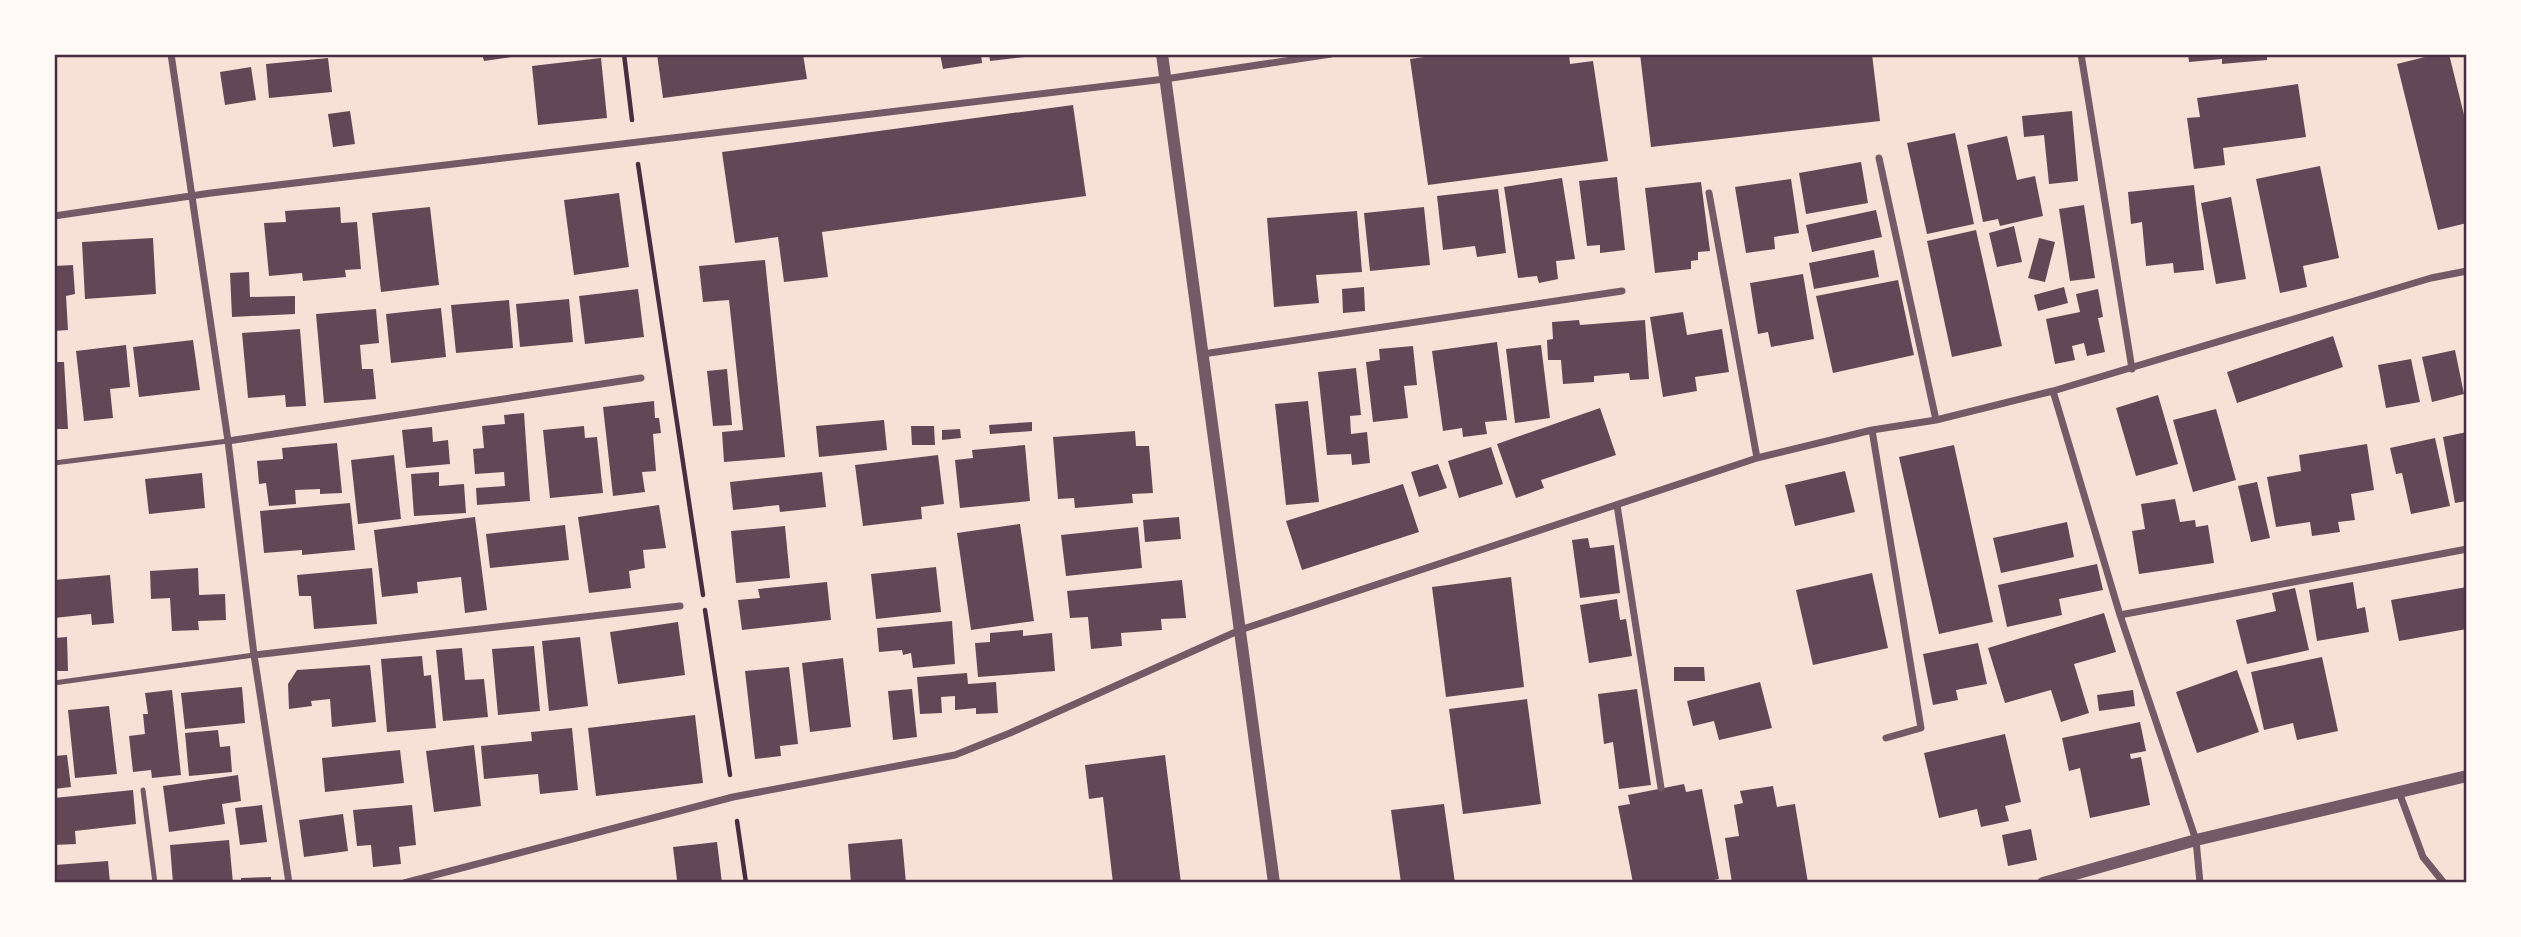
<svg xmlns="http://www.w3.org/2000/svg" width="2521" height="937" viewBox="0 0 2521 937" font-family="Mulish,sans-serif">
  <rect width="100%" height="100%" fill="#f7e1d7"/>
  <path fill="#644757" d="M482 54H518V56L484 61Z
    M657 54H803L807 79 663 98Z
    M940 54H981L982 63 943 69Z
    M989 54H1032V56L990 61Z
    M1446 54H1569L1570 64 1593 61 1608 161 1428 185 1410 59Z
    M1640 54H1872L1880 121 1651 147Z
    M2188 54H2267V60L2222 64V59L2189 62Z
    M2437 54H2449L2467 127V223L2438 230 2397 64Z
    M328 58 332 92 269 98 266 64Z
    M601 58 607 118 538 125 532 66Z
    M251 67 256 100 225 105 220 72Z
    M2298 84 2306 137 2223 148 2225 165 2194 169 2187 118 2200 117 2197 98Z
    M1073 105 1086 196 822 232 828 277 784 282 778 237 735 243 722 152Z
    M350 111 355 144 333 147 328 114Z
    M2072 111 2078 181 2049 184 2044 135 2024 137 2022 116Z
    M1955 133 1974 224 1927 234 1907 143Z
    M2007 136 2017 180 2035 176 2043 216 2000 226 1998 219 1983 222 1967 145Z
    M1861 162 1868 203 1806 214 1799 173Z
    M2320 166 2339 258 2303 266 2307 287 2280 293 2256 179Z
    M1617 177 1625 250 1600 253V245L1587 246 1579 181Z
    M1562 178 1575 259 1556 261 1558 279 1539 283 1537 276 1518 278 1504 187Z
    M1791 179 1799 233 1774 237 1775 249 1746 253 1735 187Z
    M1701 182 1710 251 1698 252V260L1691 261V269L1655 273 1645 188Z
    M2194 185 2204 270 2174 273 2173 263 2146 266 2142 222 2131 224 2128 192Z
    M1498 189 1506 253 1477 257 1475 246 1443 250 1437 196Z
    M619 193 629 267 574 275 564 200Z
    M2231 197 2246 279 2216 284 2201 203Z
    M2084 205 2095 278 2070 281 2059 209Z
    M340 207 341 223 357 222 361 269 345 270 346 277 303 281 302 273 269 276 264 223 286 222 285 211Z
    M430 207 439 285 381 292 372 213Z
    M1424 207 1430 265 1370 271 1364 213Z
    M1876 210 1882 237 1812 252 1806 225Z
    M1357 211 1362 272 1316 275 1319 303 1274 307 1267 218Z
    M2014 226 2022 262 1997 267 1989 233Z
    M1976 230 2002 346 1952 357 1927 241Z
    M153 238 156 294 85 299 82 242Z
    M2039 238 2055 242 2045 282 2028 278Z
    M1874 250 1879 277 1814 289 1809 263Z
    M765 260 785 457 724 462 722 432 743 430 729 300 703 302 699 266Z
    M73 265 75 294 66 296 68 330 54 331V266Z
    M249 272 250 297 295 296V314L232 317 230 273Z
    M1803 274 1814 339 1771 347 1768 332 1758 334 1750 283Z
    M1898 280 1914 355 1833 373 1816 296Z
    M1364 287 1365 311 1343 313 1342 289Z
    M2064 287 2068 303 2038 311 2034 295Z
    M638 289 644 337 585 344 579 296Z
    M2098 289 2103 317 2098 318 2105 352 2087 356 2084 343 2072 346 2075 360 2055 364 2046 319 2080 312 2076 294Z
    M569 299 573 342 520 347 516 304Z
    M509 300 513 348 456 353 451 305Z
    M441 308 446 357 391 363 386 314Z
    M376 309 379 343 360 345 362 369H373L376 399 324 403 316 314Z
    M1683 312 1687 335 1722 329 1729 372 1695 377 1697 391 1663 397 1650 317Z
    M1579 320 1580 325 1645 320 1649 379 1630 380 1629 373 1594 376V382L1563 384 1561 360H1548L1547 340 1553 339 1552 322Z
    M300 329 306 406 286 407 285 395 248 398 242 333Z
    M2333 336 2343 367 2237 403 2227 372Z
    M193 340 200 390 139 397 133 347Z
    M1497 342 1507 420 1485 422 1487 434 1463 437 1462 428 1443 431 1432 351Z
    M126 345 130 387 110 389 113 418 84 421 76 351Z
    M1541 345 1550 418 1515 423 1506 349Z
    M1413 346 1417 385 1404 386 1408 418 1373 422 1366 362 1380 360 1379 349Z
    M2455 350 2464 394 2432 402 2422 357Z
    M2411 359 2420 402 2386 408 2378 365Z
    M54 362H64L68 429H54Z
    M1356 368 1361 415 1350 416 1351 434 1367 432 1370 463 1352 465 1351 454 1327 455 1318 372Z
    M727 369 732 425 713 426 707 371Z
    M2158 395 2178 464 2136 476 2116 408Z
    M654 401 655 418H659L661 433 653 434 656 471 642 472 645 492 613 496 603 407Z
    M1308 401 1319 502 1286 505 1275 404Z
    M1600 408 1616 455 1541 480 1544 488 1516 498 1497 444Z
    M2216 409 2236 480 2193 492 2173 420Z
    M524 413 530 501 477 505 476 488 505 486 504 472 475 474 473 449 484 448 482 426 505 424 504 415Z
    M884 420 887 450 819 457 816 426Z
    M1032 422V431L990 434 989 425Z
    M584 426 585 438 597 437 603 493 550 498 543 430Z
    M911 426H934L935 445H912Z
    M432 427 433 442 448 440 450 464 406 468 402 430Z
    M960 429 961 438 942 440V430Z
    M1135 431 1136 446H1149L1153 493 1132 494 1133 503 1075 508 1074 498 1058 499 1053 437Z
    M2467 432V501L2455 503 2443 437Z
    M2435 438 2450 506 2411 514 2402 473 2396 474 2390 448Z
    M337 443 342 493 320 494V489L295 490 296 504 269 506 266 483 259 484 257 461 283 459 282 448Z
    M2367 444 2374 490 2351 494 2355 520 2338 522 2340 532 2312 536 2310 522 2276 527 2267 477 2301 471 2299 455Z
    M1025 445 1030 501 960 508 955 460 973 458 972 450Z
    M1954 445 1993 622 1939 634 1899 457Z
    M1491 447 1503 484 1459 498 1448 461Z
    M394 455 401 519 358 524 351 460Z
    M938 455 944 504 921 507 922 519 863 526 855 465Z
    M1438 464 1447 488 1419 497 1411 472Z
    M1845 471 1855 512 1795 526 1785 485Z
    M439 472V486L464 484 466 513 414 516 411 474Z
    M822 472 826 507 780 512 779 505 733 510 730 482Z
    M202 473 205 508 149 514 145 479Z
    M2257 482 2270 538 2251 542 2238 486Z
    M1403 484 1419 532 1302 570 1286 521Z
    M2175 499 2180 522 2195 520 2196 527 2208 525 2214 563 2139 574 2132 531 2145 529 2141 504Z
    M350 503 355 550 302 555V550L264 553 260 511Z
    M659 505 666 548 643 550 645 568 629 571 631 588 589 593 578 517Z
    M475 517 487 610 465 613 461 577 417 582 418 593 382 597 374 530Z
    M1179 517 1181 539 1145 542 1143 520Z
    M2067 522 2074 557 2001 573 1993 538Z
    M1020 524 1034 621 971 630 957 533Z
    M565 525 569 560 490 568 486 534Z
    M785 526 790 578 736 583 731 531Z
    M1138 527 1142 568 1066 576 1061 535Z
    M1588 538 1590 548 1614 545 1620 593 1580 598 1572 540Z
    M2097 564 2103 590 2059 599 2062 615 2007 627 1998 585Z
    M936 567 941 612 876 619 871 574Z
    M198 568 199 595 225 594 226 620 198 621 199 630 172 631 170 598 151 599 150 571Z
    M372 568 377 624 314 629 311 596H299L297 575Z
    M1872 573 1888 648 1813 665 1796 590Z
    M110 575 114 623 92 625 91 614 54 618V580Z
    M1511 577 1524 687 1446 697 1432 587Z
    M1182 580 1186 618 1161 619 1162 630 1121 633 1122 646 1091 649 1088 617 1070 618 1067 591Z
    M827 582 831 620 742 630 738 600 760 598 758 589Z
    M2353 582 2357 609 2365 607 2369 632 2317 641 2309 590Z
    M2467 587V629L2399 641 2391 600Z
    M2295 588 2309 650 2247 664 2236 620 2276 611 2272 593Z
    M1617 599 1620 620 1626 619 1632 656 1589 663 1580 605Z
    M2104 613 2116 652 2074 664 2089 713 2061 722 2051 690 2005 703 1988 648Z
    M952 621 955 664 913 668 911 653 903 655 902 650 879 652 877 628Z
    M678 622 685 675 618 684 610 632Z
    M1023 630V636L1052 633 1055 671 978 677 975 643 990 642V633Z
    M67 637 68 671H54V638Z
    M580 637 588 706 549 711 542 641Z
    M1978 643 1987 684 1956 690 1958 700 1933 705 1923 654Z
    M534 646 540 711 498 715 492 649Z
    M462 648 465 680 484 679 488 717 443 721 436 650Z
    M422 656 424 676 431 675 436 728 387 732 381 659Z
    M2322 657 2338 731 2297 740 2293 723 2264 730 2251 672Z
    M843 658 851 727 810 732 802 663Z
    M370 665 376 722 332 727 330 699 311 701 312 706 289 709 288 684 297 670Z
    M789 667 798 744 780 746 781 756 755 759 745 671Z
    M1674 667H1704L1705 681H1674Z
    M2237 670 2259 732 2197 753 2176 692Z
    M967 673 968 684 996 682 998 713 976 714V708L955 710V696L941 697 942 713 920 714 917 677Z
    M1760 682 1772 728 1719 740 1714 721 1693 726 1687 701Z
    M242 687 245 723 185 729 181 693Z
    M912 689 917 737 893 740 888 691Z
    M1637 689 1651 785 1619 789 1613 742 1604 744 1598 694Z
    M172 690 181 775 152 778 151 770 133 772 129 736 145 734 143 714H148L145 693Z
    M2133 690 2135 706 2099 711 2097 695Z
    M1527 699 1541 804 1463 814 1449 709Z
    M109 706 117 774 75 778 68 710Z
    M695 715 703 783 596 796 588 728Z
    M2140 722 2146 751 2130 754 2131 759 2141 757 2150 805 2090 818 2080 768 2069 771 2062 738Z
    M572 728 578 790 540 794 538 774 484 779 481 746 532 741 531 732Z
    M218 730 220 747 230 746 232 772 189 776 185 733Z
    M2005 734 2021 802 2005 806 2009 821 1981 827 1977 809 1939 818 1924 753Z
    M474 745 481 806 434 812 426 751Z
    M400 750 404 783 325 792 322 758Z
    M67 755 71 787 54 789V756Z
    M1165 755 1181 883H1113L1103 797 1089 799 1085 765Z
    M238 775 241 801 222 804 225 824 169 832 163 786Z
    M1684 784 1686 792 1702 789 1719 879 1700 883H1633L1618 806 1630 804 1628 795Z
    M1773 786 1777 807 1795 804 1808 883H1732L1725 838 1739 836 1734 805 1743 803 1740 791Z
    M133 790 136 824 75 831 76 844 54 845V798Z
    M1444 804 1455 883H1401L1391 810Z
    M262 805 267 842 240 845 235 808Z
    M412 805 416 845 399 847 401 864 373 867 371 845 357 846 353 810Z
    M343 814 348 851 304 857 299 820Z
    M2031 829 2037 860 2008 866 2002 835Z
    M902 839 906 883H851L848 844Z
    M229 840 233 883H173L170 845Z
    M717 842 722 883H666L677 880 673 847Z
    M108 861 110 883H57L55 865Z
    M271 877V883H241V878Z"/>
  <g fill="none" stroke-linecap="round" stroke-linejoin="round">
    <path stroke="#4a2c40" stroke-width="4.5" d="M624 54 632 120
      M638 164 703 595
      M705 610 730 775
      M737 821 746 883"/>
    <path stroke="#755966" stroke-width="5" d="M54 463 228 441
      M54 683 254 655
      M143 790 155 883"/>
    <path stroke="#755966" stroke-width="7" d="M171 54 228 441 254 655 289 883
      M2081 54 2132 369
      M1879 158 1936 420
      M1709 193 1757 458
      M54 216 211 193 1165 79 1331 54
      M1203 354 1622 291
      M2053 391 2120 615 2196 840 2200 883
      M1872 430 1921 728 1886 738
      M228 441 641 378
      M1617 505 1661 788
      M2120 615 2467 549
      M254 655 680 606
      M2399 792 2423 857 2444 883
      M404 883 733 797 955 755 1010 733 1240 630 1757 458 1872 430 1936 420 2053 391 2431 278 2467 271"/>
    <path stroke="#755966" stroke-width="12" d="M1162 54 1274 883
      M2043 883 2196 840 2467 776"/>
  </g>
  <rect width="2521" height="937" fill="none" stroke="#fffaf5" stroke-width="112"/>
  <rect x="56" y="56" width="2409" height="825" fill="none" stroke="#4a2c40" stroke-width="2.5"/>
</svg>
